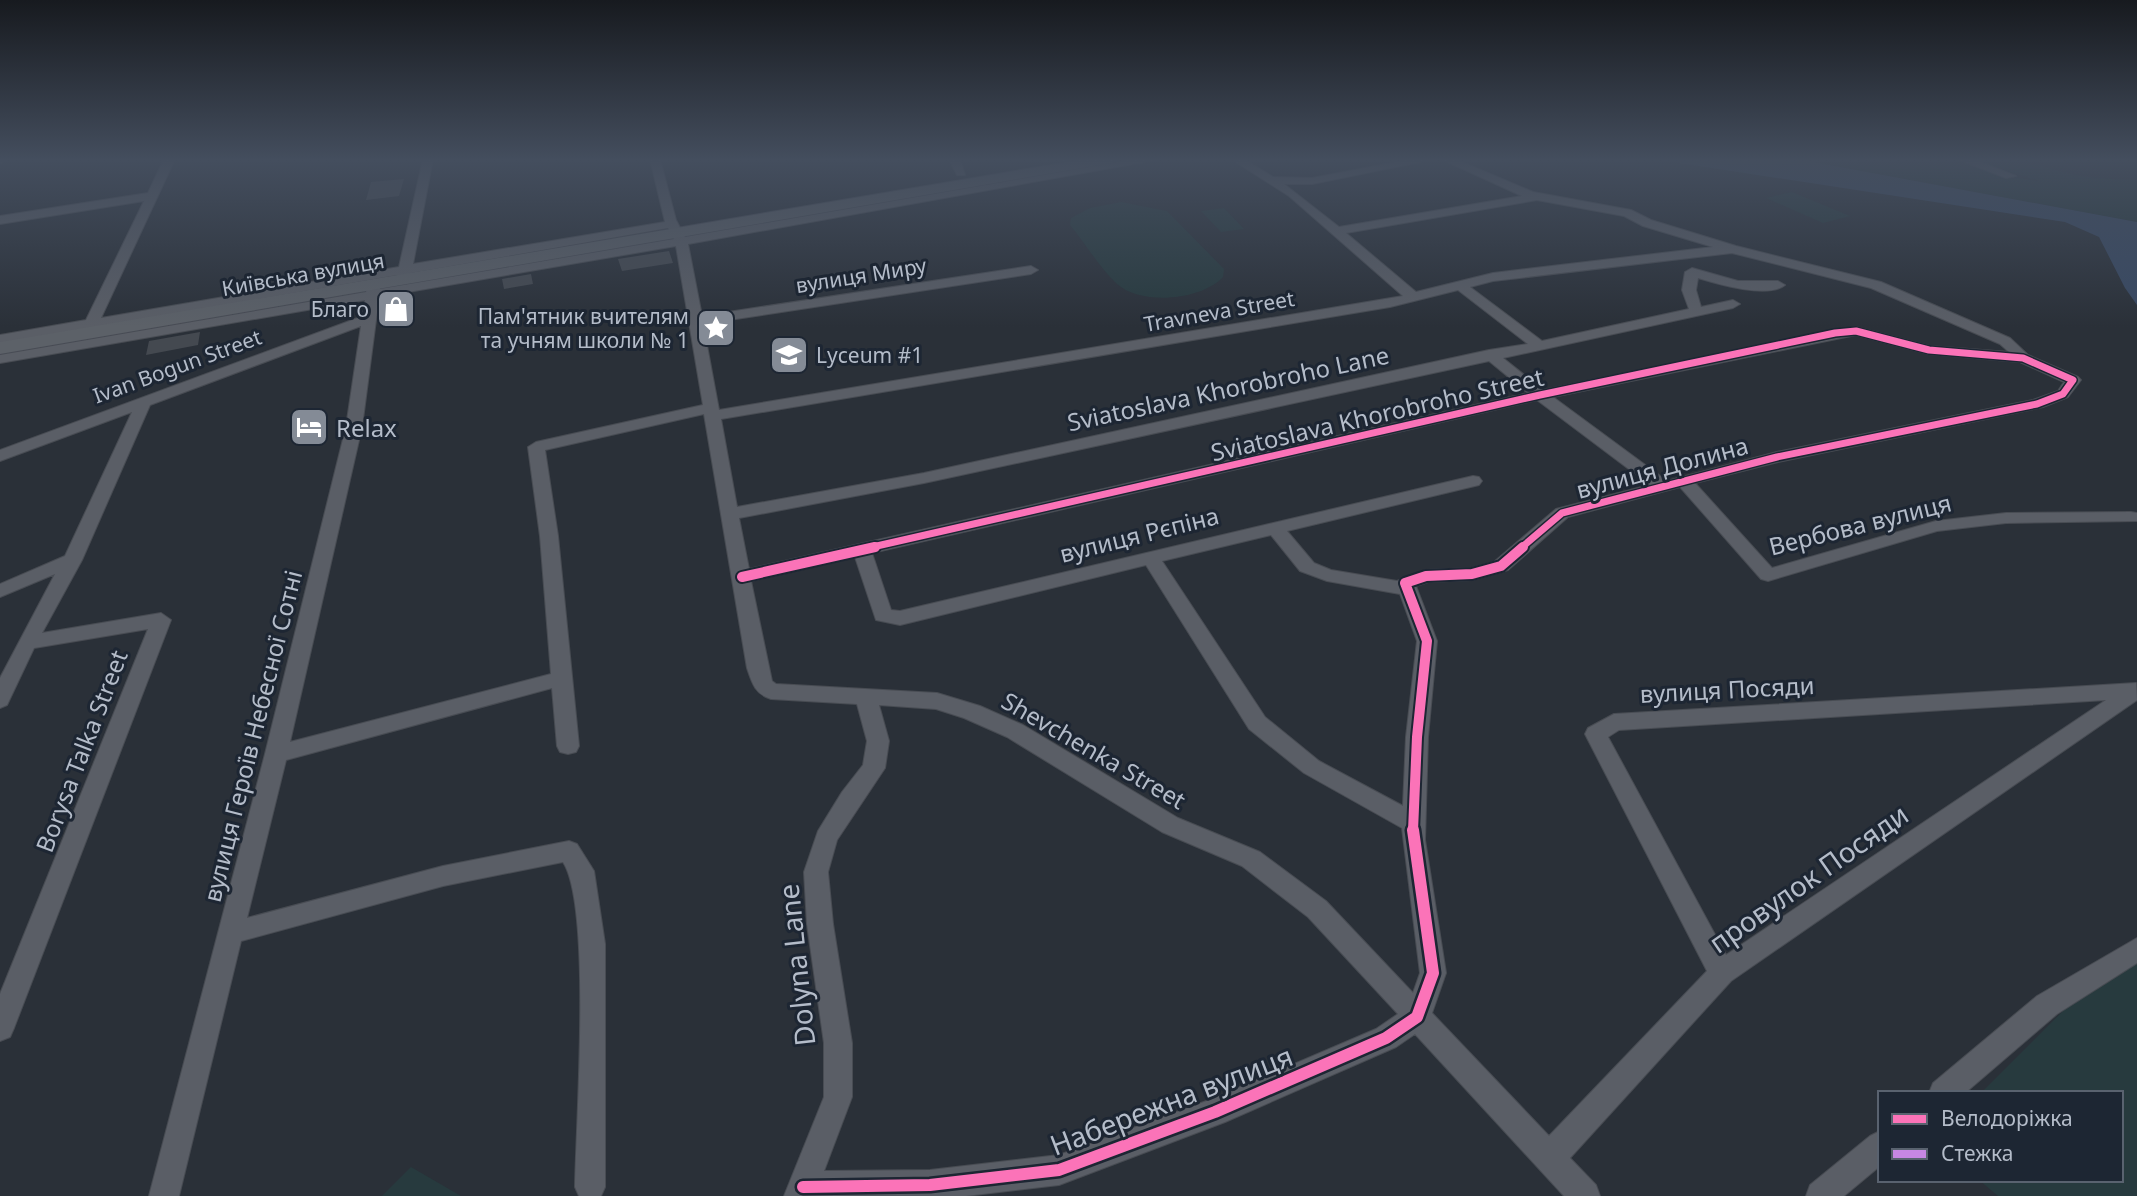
<svg xmlns="http://www.w3.org/2000/svg" width="2137" height="1196" viewBox="0 0 2137 1196" font-family="'Noto Sans',sans-serif">
  <rect width="100%" height="100%" fill="#2a3038"/>
  <path fill="#273a3e" d="M1797 159H1959L2013 177 2039 181 1983 163C2014 152 2045 169 2076 175 2096 179 2117 179 2137 180V222Z
    M1792 192 1850 216 1823 223 1766 198Z
    M1121 202 1167 211 1224 269 1223 277C1202 300 1142 306 1117 284 1099 267 1085 243 1070 225L1071 218 1090 208Z
    M1224 208 1244 229 1221 232 1201 211Z
    M2137 950V1196H1998L1979 1180H2121V1093H1981L2067 1007Z
    M411 1167 461 1196H382Z"/>
  <path fill="#384963" d="M1653 159H1797L2137 222V305L2125 288 2099 237 2065 222Z"/>
  <path fill="#444950" d="M404 179 399 196 366 200 371 182Z
    M669 251 673 263 622 271 618 259Z
    M531 274 533 284 504 289 502 279Z
    M200 332 198 345 146 355 149 341Z"/>
  <g fill="none" stroke-linecap="round" stroke-linejoin="round">
    <defs>
      <path id="minor" d="M0 159H6L0 164Z
        M164 159H175L101 318 399 267 423 159H433L413 264 665 222 650 159H660L676 220 685 237 1136 159H1161L688 244 702 316 1031 266 1038 270 1031 274 703 324 719 410 1403 296 1289 196 1231 159H1244L1273 177 1312 178 1412 159H1435L1312 184H1284L1339 227 1522 196 1441 159H1455L1533 192 1631 210 1651 220 1736 246 1881 282 2010 338 2028 355 2078 377 2081 380 2068 397 2043 407 1778 462 1695 483 1772 568 1936 521 2006 513 2131 512 2137 513V521L2006 523 1937 531 1768 581 1761 579 1680 487 1568 517 1508 570 1472 580 1428 582 1416 586 1437 641 1428 737 1425 840 1446 973 1432 1013 1549 1136 1707 971 1585 734 1588 728 1614 714 2136 683 2137 700 1731 981 1570 1158 1596 1185 1600 1196H1564L1415 1034 1396 1047 1225 1122 1059 1185 966 1196H784L824 1097V1043L807 924 804 872 818 831 842 792 863 765 867 741 857 704 771 699C755 694 752 683 747 668L704 414 545 450 558 536 579 746 576 752 568 754 560 752 557 746 552 688 286 760 247 918 443 866 569 841 577 844 594 871 605 944V1187L601 1196H579L575 1187C576 1123 592 907 563 862L443 886 241 941 179 1196H149L265 754 346 427 361 326 150 405 82 560 42 633 161 613 171 620 14 1028 10 1037 0 1041V994L148 629 34 648 7 705 0 708V678L55 574 0 597V584L65 556 132 412 0 461V450L363 316 365 300 0 363V355L366 292 369 282H379L380 289 674 239 668 228 411 273 408 283 403 284 396 280 397 275 97 327 92 335H82L81 329 0 343V335L86 320 144 201 0 224V216L148 193ZM1537 200 1624 216 1643 226 1713 247 1493 273 1416 292 1346 233ZM676 246 703 405 536 442 528 447 540 536 551 674 290 742 362 427 379 297ZM1732 253 1871 288 2000 344 2009 352 1929 346 1856 327 1543 390 1503 358 1733 308 1740 304 1733 300 1701 307 1696 290 1698 278C1718 284 1768 299 1785 285L1778 281H1738L1692 268 1685 272 1682 290 1689 309 1542 341 1470 287 1493 281ZM1458 290 1528 344 1489 350 924 473 737 507 721 419 1390 307ZM1856 335 1929 354 2020 362 2064 382 2058 391 2033 400 1777 452 1667 481 1553 397ZM1489 361 1528 393 749 569 739 518 924 483ZM1537 400 1650 485 1556 509 1494 562 1472 568 1426 570 1397 581 1331 570 1314 563 1287 531 1479 485 1482 481 1479 477 1473 476 900 611 891 610 872 553ZM1271 535 1300 571 1327 581 1400 594 1417 641 1406 737 1403 806 1319 761 1265 717 1162 561ZM855 557 876 620 900 625 1146 565 1249 729 1304 773 1402 828 1420 973 1413 993 1326 901 1260 852 1178 818 1023 725 980 706 937 693 776 684 772 681 751 581ZM2106 700 1726 955 1608 737 1619 730ZM879 705 936 709 964 718 1007 737 1162 832 1242 866 1308 917 1398 1014 1376 1029 1212 1099 1059 1155 930 1170 824 1171 852 1097V1043L833 924 828 872 837 840 885 768 889 741Z
        M949 159H960L965 175H957Z
        M1056 159H1067L1062 162Z
        M1957 159H1973L2016 176 2006 178Z
        M2137 938V963L2057 1014 1965 1093H1929L1933 1083 2037 996Z
        M1880 1131V1166L1844 1196H1806L1810 1185 1870 1136Z"/>
      <path id="major" d="M1086 159H1118L1111 163 0 354V342Z"/>
    </defs>
    <use href="#minor" stroke="#484c53" stroke-width="2"/>
    <use href="#major" stroke="#484c55" stroke-width="2"/>
    <use href="#minor" fill="#5a5e66" fill-rule="evenodd"/>
    <use href="#major" fill="#5c6168" fill-rule="evenodd"/>
    <defs>
      <path id="cycleway-far2" d="M868 548 1540 395 1835 333 1856 331 1929 350 2023 358 2073 380 2063 394 2037 404 1777 457 1562 513 1521 548"/>
      <path id="cycleway-far1" d="M742 577 875 547
        M1413 831 1417 737 1427 641 1405 583 1426 576 1472 574 1501 566 1523 547"/>
      <path id="cycleway" d="M803 1187 930 1185 1059 1170 1215 1112 1386 1038 1417 1017 1433 973 1413 830"/>
    </defs>
    <use href="#cycleway-far2" stroke="#1d2633" stroke-width="10"/>
    <use href="#cycleway-far1" stroke="#1d2633" stroke-width="14"/>
    <use href="#cycleway" stroke="#1d2633" stroke-width="17"/>
    <use href="#cycleway-far2" stroke="#fb73b8" stroke-width="7"/>
    <use href="#cycleway-far1" stroke="#fb73b8" stroke-width="10"/>
    <use href="#cycleway" stroke="#fb73b8" stroke-width="12"/>
  </g>
  <linearGradient id="sky" x2="0" y2="1"><stop stop-color="#171a1f"/><stop offset="0.49" stop-color="#444e5e"/><stop offset="1" stop-color="#444e5e" stop-opacity="0"/></linearGradient>
  <rect width="2137" height="327" fill="url(#sky)"/>
  <defs>
    <symbol id="shop-square" viewBox="-11 -11 22 22"><rect x="-9" y="-9" width="18" height="18" rx="4" fill="#848b96" stroke="#1d2633"/><path d="M-5-2.5h2.3a2.7 3.5 0 0 1 5.4 0H5L5.5 6h-11ZM-1.5-2.5h3a1.5 2.3 0 0 0-3 0Z" fill="#fff"/></symbol>
    <symbol id="sight-square" viewBox="-11 -11 22 22"><rect x="-9" y="-9" width="18" height="18" rx="4" fill="#848b96" stroke="#1d2633"/><path d="M0-6L1.8-2.2L6-1.7L2.9 1.2L3.7 5.4L0 3.3L-3.7 5.4L-2.9 1.2L-6-1.7L-1.8-2.2Z" fill="#fff"/></symbol>
    <symbol id="school-square" viewBox="-11 -11 22 22"><rect x="-9" y="-9" width="18" height="18" rx="4" fill="#848b96" stroke="#1d2633"/><path d="M0-5L7-2L0 1L-7-2ZM-4 1L0 2.5L4 1V4Q0 6-4 4Z" fill="#fff"/></symbol>
    <symbol id="hotel-square" viewBox="-11 -11 22 22"><rect x="-9" y="-9" width="18" height="18" rx="4" fill="#848b96" stroke="#1d2633"/><path d="M-6-4.5h1.5V1H6V5H4.5V3h-9V5H-6ZM-4 0a1.8 1.8 0 1 1 3.6 0ZM.5 0V-2.5h3Q6-2.5 6 0Z" fill="#fff"/></symbol>
  </defs>
  <g fill-rule="evenodd">
    <use href="#shop-square" x="374" y="287" width="44" height="44"/>
    <use href="#sight-square" x="694" y="306" width="44" height="44"/>
    <use href="#school-square" x="767" y="333" width="44" height="44"/>
    <use href="#hotel-square" x="287" y="405" width="44" height="44"/>
  </g>
  <g text-anchor="middle" dominant-baseline="central" stroke-width="6" stroke-linejoin="round" paint-order="stroke">
    <g font-size="21" fill="#b4bcc9" stroke="#1d2633">
      <text transform="translate(303 274) rotate(-10)">Київська вулиця</text>
      <text transform="translate(861 275) rotate(-9)">вулиця Миру</text>
      <text transform="translate(1219 311) rotate(-10)">Travneva Street</text>
      <text transform="translate(177 366) rotate(-20)">Ivan Bogun Street</text>
    </g>
    <g font-size="21" fill="#b4bcc9" stroke="#1d2633" text-anchor="end">
      <text x="369" y="309">Благо</text>
      <text x="689" y="316">Пам'ятник вчителям<tspan x="689" dy="24">та учням школи № 1</tspan></text>
      <text x="816" y="355" text-anchor="start">Lyceum #1</text>
    </g>
    <g font-size="24" fill="#b4bcc9" stroke="#1d2633">
      <text transform="translate(1228 388) rotate(-12)">Sviatoslava Khorobroho Lane</text>
      <text transform="translate(1377 414) rotate(-13)">Sviatoslava Khorobroho Street</text>
      <text transform="translate(1662 467) rotate(-15)">вулиця Долина</text>
      <text transform="translate(1860 524) rotate(-14)">Вербова вулиця</text>
      <text transform="translate(1139 534) rotate(-14)">вулиця Рєпіна</text>
      <text transform="translate(1727 689) rotate(-3)">вулиця Посяди</text>
      <text transform="translate(252 736) rotate(-76)">вулиця Героїв Небесної Сотні</text>
      <text transform="translate(1094 750) rotate(30)">Shevchenka Street</text>
      <text transform="translate(81 751) rotate(-69)">Borysa Talka Street</text>
    </g>
    <g font-size="24" fill="#b4bcc9" stroke="#1d2633" text-anchor="start">
      <text x="336" y="427">Relax</text>
    </g>
    <g font-size="28" fill="#b4bcc9" stroke="#1d2633">
      <text transform="translate(1808 878) rotate(-35)">провулок Посяди</text>
      <text transform="translate(796 965) rotate(-96)">Dolyna Lane</text>
      <text transform="translate(1171 1100) rotate(-21)">Набережна вулиця</text>
    </g>
  </g>
  <rect x="1878" y="1091" width="245" height="91" fill="#1d2633" stroke="#59626f" stroke-width="2"/>
  <rect x="1892" y="1114" width="35" height="10" fill="#fb73b8" stroke="#59626f" stroke-width="2"/>
  <text x="1941" y="1126" font-size="21" fill="#b4bcc9">Велодоріжка</text>
  <rect x="1892" y="1149" width="35" height="10" fill="#c787e3" stroke="#59626f" stroke-width="2"/>
  <text x="1941" y="1161" font-size="21" fill="#b4bcc9">Стежка</text>
</svg>
